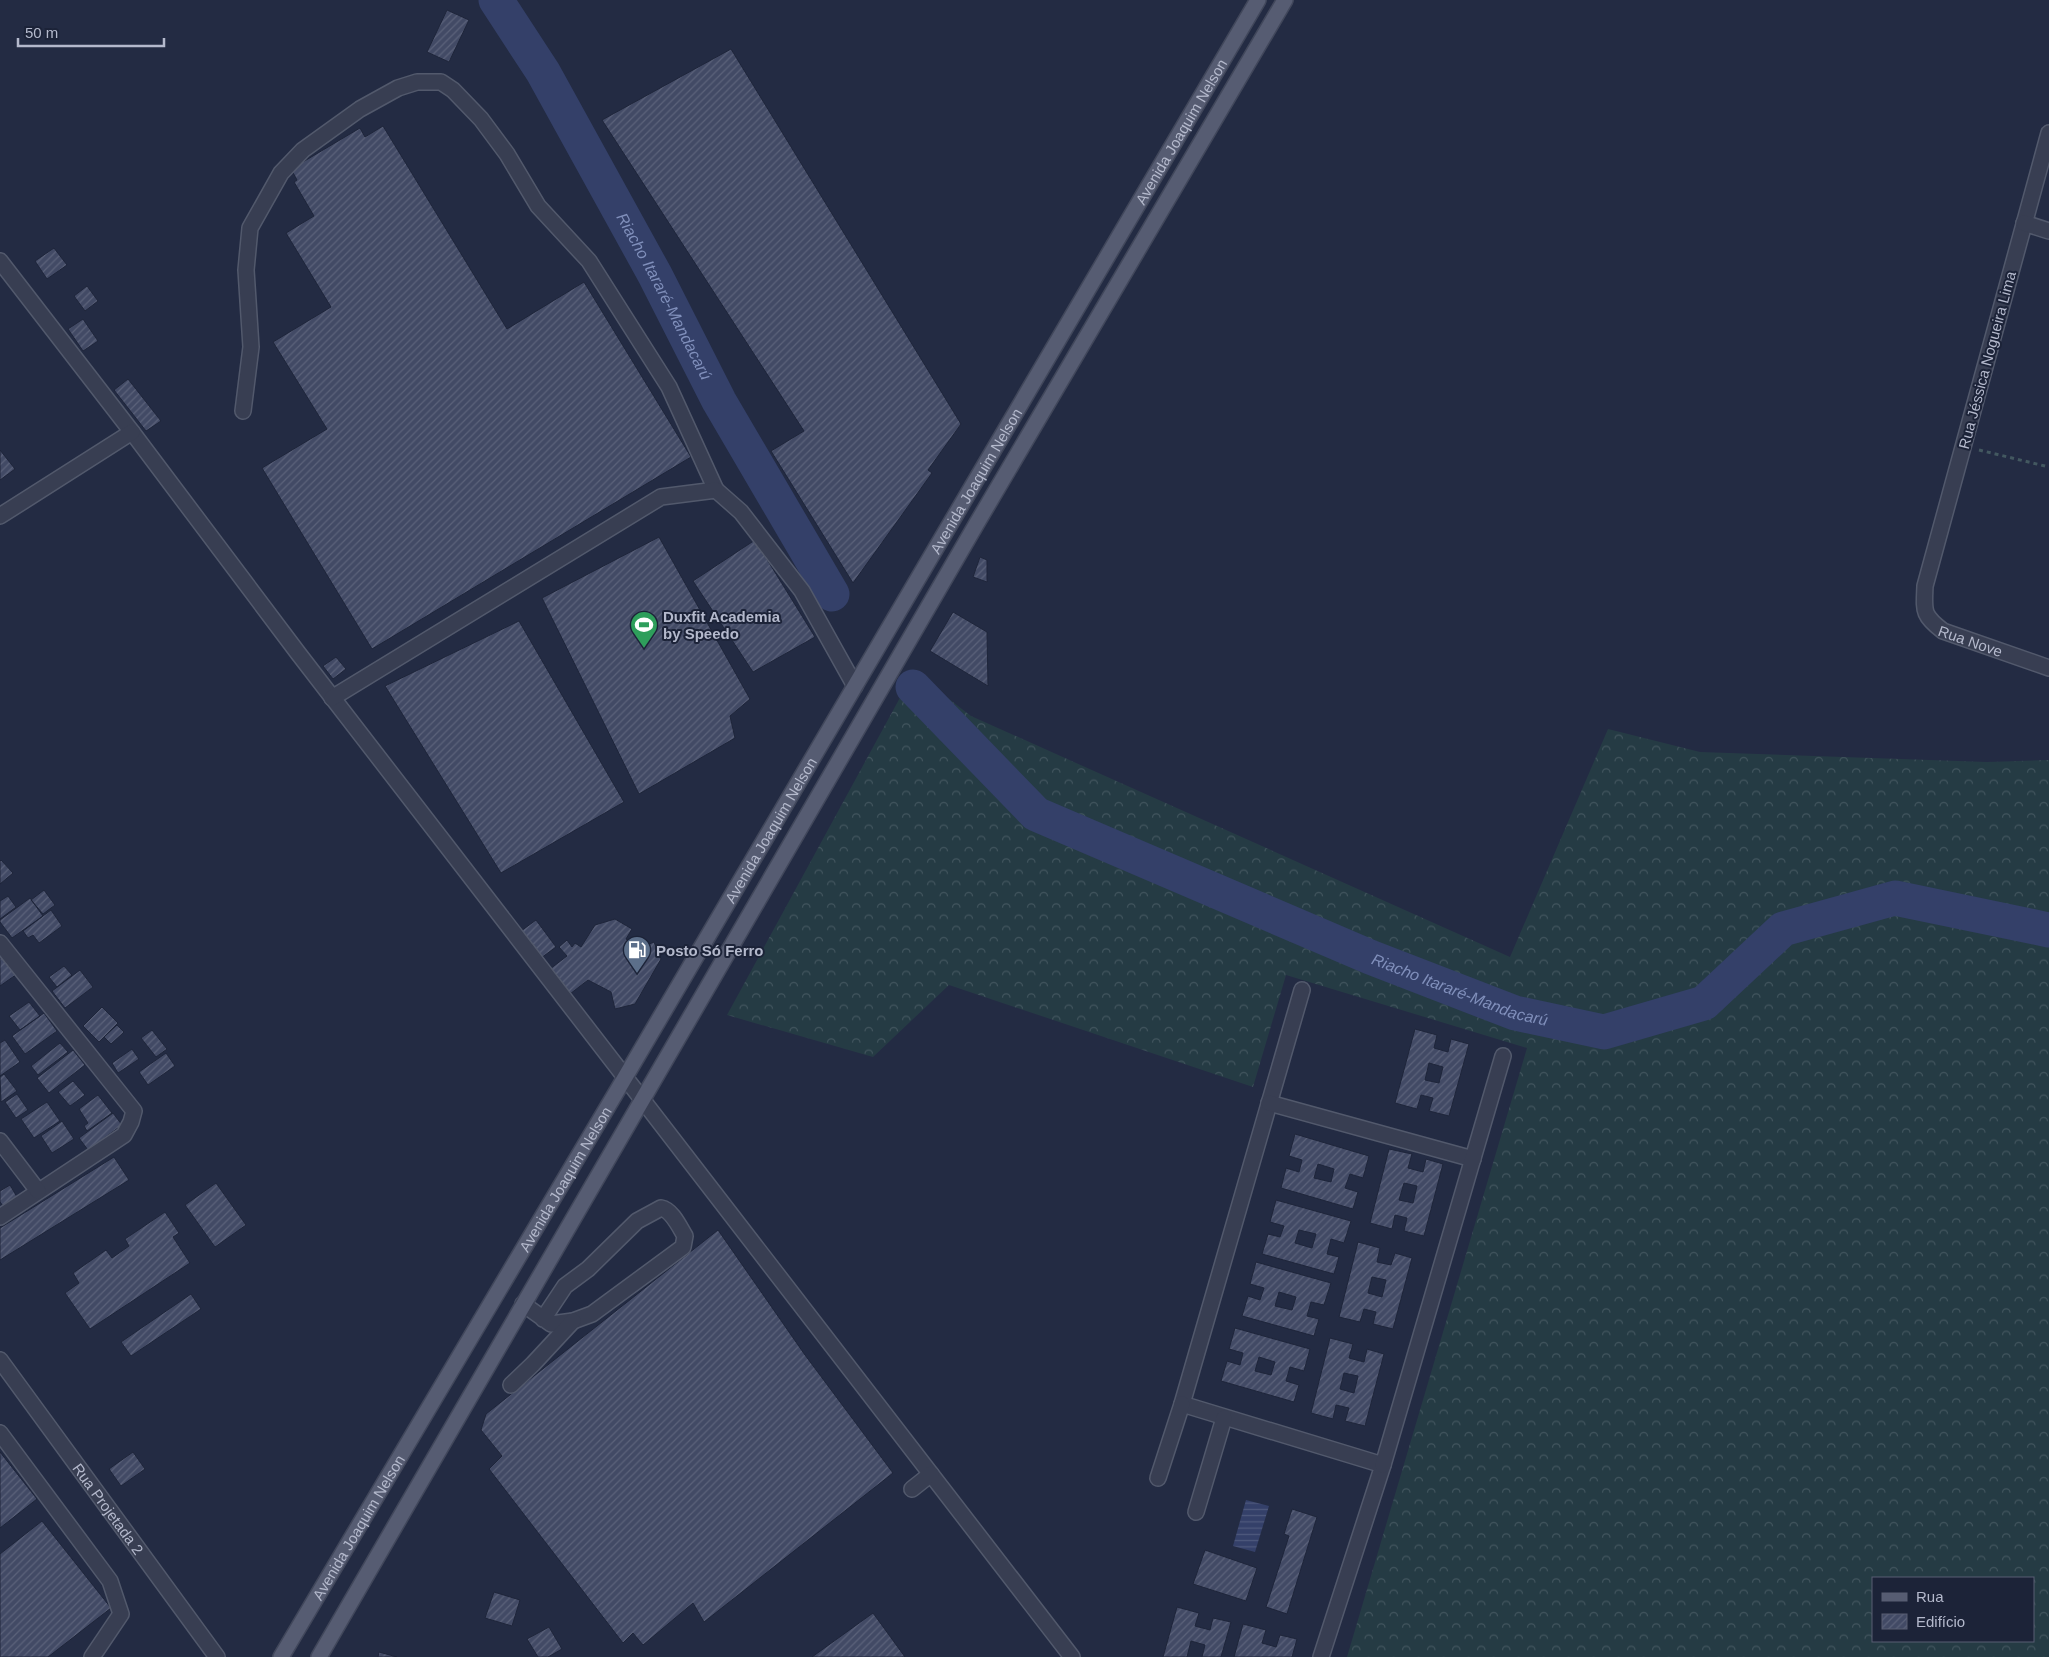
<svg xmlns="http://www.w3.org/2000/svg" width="2049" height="1657" viewBox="0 0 2049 1657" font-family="Arial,sans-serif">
  <defs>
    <pattern id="forest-crowns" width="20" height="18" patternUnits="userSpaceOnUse" patternTransform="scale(1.25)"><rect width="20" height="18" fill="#253b44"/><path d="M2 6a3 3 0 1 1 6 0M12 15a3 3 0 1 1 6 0" fill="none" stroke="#42555e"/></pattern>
    <pattern id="water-rules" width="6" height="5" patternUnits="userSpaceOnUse" patternTransform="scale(1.25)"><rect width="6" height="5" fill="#344069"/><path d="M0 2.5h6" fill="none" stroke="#4f5a7d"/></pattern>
    <pattern id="building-hatch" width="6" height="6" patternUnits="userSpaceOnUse" patternTransform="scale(1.25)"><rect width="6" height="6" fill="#424a65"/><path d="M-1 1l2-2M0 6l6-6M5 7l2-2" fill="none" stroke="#5b627a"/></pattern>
  </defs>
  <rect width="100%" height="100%" fill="#232b43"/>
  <path fill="url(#forest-crowns)" fill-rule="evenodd" d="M914 672 971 716 1510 957 1608 729 1700 752 1987 762 2049 760V1657H1347L1527 1048 1286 975 1253 1087 949 985 873 1057 727 1015ZM1873 1578H2033V1641H1873Z"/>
  <path fill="url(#water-rules)" d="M1246 1500 1269 1506 1255 1552 1233 1546Z"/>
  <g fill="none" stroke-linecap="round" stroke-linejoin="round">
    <g stroke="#344069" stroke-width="35">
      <path id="s1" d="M496 0 543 72 655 275 719 401 832 594"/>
      <path id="s2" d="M913 687 1036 814 1370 957 1515 1013 1604 1032 1704 1003 1783 929 1895 898 2049 930"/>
    </g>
  </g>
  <path fill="url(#building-hatch)" stroke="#1e253a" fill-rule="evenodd" d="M447 10 469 20 449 62 427 52Z
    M731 49 961 424 928 470 932 473 853 583 771 451 804 431 602 120Z
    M383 126 507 329 584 282 691 457 372 649 262 468 327 429 273 342 331 307 286 233 314 216 294 182 297 180 291 169 360 128 365 137Z
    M54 248 67 265 47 279 35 261Z
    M87 286 98 301 85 311 74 296Z
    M83 319 98 341 83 351 68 329Z
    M128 379 161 421 146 431 114 390Z
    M0 450 15 469 0 480Z
    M659 537 750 699 730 716 735 738 639 794 542 598Z
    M755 540 815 637 753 672 693 581Z
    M980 557 987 560V582L973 577Z
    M953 612 987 632 988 686 930 651Z
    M519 621 624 802 501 873 385 686Z
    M336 657 346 669 333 679 323 666Z
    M1 860 13 873 0 884V861Z
    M44 890 55 905 43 914 31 900Z
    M8 896 16 907 0 919V901Z
    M30 898 43 916 12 938 0 922V920Z
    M51 910 62 926 39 943 33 935 28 938 23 931Z
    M615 919 632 929 626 939 640 948 654 942 661 959 635 1004 615 1009 611 992 588 980 570 994 550 969 567 956 559 947 567 940 572 947 575 943 581 947 595 925Z
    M536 920 556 947 541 958 521 931Z
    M3 954 17 974 0 986V957Z
    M64 966 72 975 57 987 49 977Z
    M80 970 93 987 65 1008 52 991Z
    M29 1002 40 1016 20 1030 9 1016Z
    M102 1007 118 1023 99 1042 83 1026Z
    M44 1013 57 1031 25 1054 12 1036Z
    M117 1025 124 1032 111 1044 104 1037Z
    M1415 1029 1437 1035 1434 1048 1448 1052 1451 1039 1469 1044 1449 1116 1429 1111 1433 1098 1421 1095 1417 1109 1395 1103ZM1429 1063 1443 1067 1439 1083 1425 1080Z
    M152 1030 167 1049 156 1057 141 1038Z
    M5 1040 20 1062 0 1076V1043Z
    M60 1043 68 1052 38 1075 31 1066Z
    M132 1049 139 1059 118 1073 112 1063Z
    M73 1050 85 1065 49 1093 37 1078Z
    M166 1053 175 1066 148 1085 139 1072Z
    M4 1074 17 1091 1 1102 0 1077Z
    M73 1081 85 1095 70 1106 58 1092Z
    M17 1094 28 1110 16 1118 5 1102Z
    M98 1095 112 1113 87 1131 84 1126 88 1123 79 1109Z
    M47 1102 60 1121 34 1138 21 1119Z
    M113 1113 122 1125 88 1150 79 1138Z
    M62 1121 74 1139 52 1153 41 1136Z
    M1295 1134 1369 1156 1363 1178 1350 1174 1345 1188 1358 1192 1353 1209 1281 1188 1286 1168 1299 1172 1302 1160 1289 1156ZM1318 1164 1334 1169 1331 1182 1314 1178Z
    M1389 1149 1412 1154 1408 1168 1423 1172 1426 1159 1443 1164 1424 1236 1404 1231 1407 1218 1395 1215 1392 1229 1370 1223ZM1404 1183 1417 1186 1413 1203 1399 1200Z
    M114 1157 129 1180 0 1260V1228Z
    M216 1183 246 1225 215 1247 185 1205Z
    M10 1185 17 1197 3 1206 0 1202V1191Z
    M1276 1200 1351 1221 1344 1243 1331 1239 1327 1254 1339 1257 1334 1274 1262 1254 1268 1234 1280 1237 1284 1226 1270 1222ZM1299 1230 1316 1234 1312 1248 1295 1243Z
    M165 1212 179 1233 173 1237 190 1263 90 1329 65 1293 79 1283 73 1273 106 1250 112 1258 129 1246 125 1239Z
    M718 1230 805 1355 893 1473 704 1622 693 1603 643 1645 633 1633 623 1643 489 1469 502 1456 481 1430 486 1414Z
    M1358 1242 1380 1248 1377 1262 1391 1265 1395 1253 1412 1258 1393 1329 1373 1324 1376 1312 1364 1309 1360 1322 1339 1317ZM1372 1277 1386 1280 1382 1297 1368 1293Z
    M1256 1262 1331 1283 1324 1305 1311 1302 1307 1316 1319 1319 1314 1336 1242 1316 1248 1296 1260 1300 1264 1288 1250 1284ZM1279 1292 1296 1297 1292 1310 1275 1306Z
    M191 1294 201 1309 131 1356 121 1342Z
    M1235 1328 1310 1349 1304 1371 1290 1367 1286 1381 1299 1385 1294 1402 1221 1381 1227 1361 1240 1365 1243 1353 1229 1349ZM1259 1357 1275 1362 1271 1375 1255 1371Z
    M1330 1338 1353 1344 1349 1358 1364 1362 1367 1349 1384 1354 1365 1426 1345 1421 1349 1408 1336 1405 1333 1419 1311 1413ZM1344 1373 1358 1376 1354 1393 1340 1389Z
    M0 1452 37 1499 0 1528Z
    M133 1452 145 1469 121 1486 109 1469Z
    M1292 1509 1317 1517 1287 1614 1266 1607 1289 1536 1284 1534Z
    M42 1521 111 1608 48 1657H0V1554Z
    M1205 1550 1257 1568 1246 1601 1193 1584Z
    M494 1592 520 1600 512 1626 485 1618Z
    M1177 1607 1199 1613 1195 1626 1210 1630 1213 1618 1231 1622 1221 1657H1202L1205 1645 1191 1641 1187 1657H1163Z
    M873 1613 905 1657H812Z
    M1243 1624 1266 1630 1262 1643 1276 1647 1280 1635 1297 1639 1292 1657H1234Z
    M549 1627 562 1649 548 1657H538L527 1639Z
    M379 1652 397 1657H378Z"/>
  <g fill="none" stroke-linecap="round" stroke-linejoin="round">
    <defs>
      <g id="minor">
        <path id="s3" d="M2049 133 1925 586C1924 611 1922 615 1943 631L2049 668"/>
        <path d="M2024 223 2049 231"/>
        <path d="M0 261 132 432 298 653 1072 1657"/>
        <path d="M243 411 251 347 246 270 250 228 281 173 303 150 360 109 398 88 417 82H441L453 90 481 119 507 154 538 206 589 261 669 387 716 490"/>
        <path d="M0 516 132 432"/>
        <path d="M332 698 661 497 716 490 741 512 802 591 855 686"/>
        <path d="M0 943 134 1111 131 1122 124 1135 0 1217"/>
        <path d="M1302 990 1182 1404 1383 1465 1321 1657"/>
        <path d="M1269 1103 1473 1159"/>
        <path d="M0 1141 38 1191"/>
        <path d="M523 1304 551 1324 573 1321 592 1314 683 1247 685 1236C679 1226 672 1210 661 1208L637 1221 588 1269 565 1286 543 1319"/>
        <path id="s4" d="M0 1360 217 1657"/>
        <path d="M511 1385 533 1364 573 1321"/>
        <path d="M0 1433 110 1581 121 1614 92 1657"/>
        <path d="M1383 1465 1503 1056"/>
        <path d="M1158 1478 1182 1404"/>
        <path d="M912 1489 931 1474"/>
        <path d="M1196 1512 1224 1418"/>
      </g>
      <g id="major">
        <path id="s5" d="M281 1657 617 1091 1258 0"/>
        <path d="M319 1657 977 523 1285 0"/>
      </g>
    </defs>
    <use href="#minor" stroke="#52596c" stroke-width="18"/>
    <use href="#major" stroke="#41475b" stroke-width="18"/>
    <path stroke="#435860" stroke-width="3" stroke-dasharray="4 4" stroke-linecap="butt" d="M1979 450 2049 467"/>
    <use href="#minor" stroke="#383e52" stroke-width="15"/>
    <use href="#major" stroke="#565c72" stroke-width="15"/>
  </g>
  <defs>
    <symbol id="stadium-pin" viewBox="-11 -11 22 30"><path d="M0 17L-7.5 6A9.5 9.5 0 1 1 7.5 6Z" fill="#2e9e5b" stroke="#1c2338"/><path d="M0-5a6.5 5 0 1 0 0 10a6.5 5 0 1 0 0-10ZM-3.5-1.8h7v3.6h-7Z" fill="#fff"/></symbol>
    <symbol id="fuel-pin" viewBox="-11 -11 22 30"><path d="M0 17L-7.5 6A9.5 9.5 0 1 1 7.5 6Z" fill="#5c6f8a" stroke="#1c2338"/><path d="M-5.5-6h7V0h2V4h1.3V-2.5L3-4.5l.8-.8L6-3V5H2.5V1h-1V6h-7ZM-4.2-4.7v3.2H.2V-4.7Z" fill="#fff"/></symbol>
  </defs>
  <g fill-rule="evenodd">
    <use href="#stadium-pin" x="628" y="609" width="32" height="43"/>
    <use href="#fuel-pin" x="621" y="934" width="32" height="43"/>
  </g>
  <g text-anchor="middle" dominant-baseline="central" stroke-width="4" stroke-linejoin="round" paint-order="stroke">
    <g font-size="15" fill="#b4b9cc" stroke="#1c2338">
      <text stroke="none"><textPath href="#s5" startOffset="1771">Avenida Joaquim Nelson</textPath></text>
      <text transform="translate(1987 360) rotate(-75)">Rua Jéssica Nogueira Lima</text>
      <text stroke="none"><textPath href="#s5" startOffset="1366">Avenida Joaquim Nelson</textPath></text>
      <text stroke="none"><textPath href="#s3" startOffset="551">Rua Nove</textPath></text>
      <text stroke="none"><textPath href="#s5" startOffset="961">Avenida Joaquim Nelson</textPath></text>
      <text stroke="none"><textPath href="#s5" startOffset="556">Avenida Joaquim Nelson</textPath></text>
      <text stroke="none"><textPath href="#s4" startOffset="184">Rua Projetada 2</textPath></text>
      <text stroke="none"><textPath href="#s5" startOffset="151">Avenida Joaquim Nelson</textPath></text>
    </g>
    <g font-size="15" font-weight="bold" fill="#b4b9cc" stroke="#1c2338" text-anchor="start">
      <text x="663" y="616">Duxfit Academia<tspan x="663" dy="17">by Speedo</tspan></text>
      <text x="656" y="950">Posto Só Ferro</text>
    </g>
    <g font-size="16" font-style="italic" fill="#808fbb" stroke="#1c2338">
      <text stroke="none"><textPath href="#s1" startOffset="341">Riacho Itararé-Mandacarú</textPath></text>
      <text stroke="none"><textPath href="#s2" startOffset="636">Riacho Itararé-Mandacarú</textPath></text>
    </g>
  </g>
  <rect x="1872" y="1577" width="162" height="65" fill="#1c2338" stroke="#595f73"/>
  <rect x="1882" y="1593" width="25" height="8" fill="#565c72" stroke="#595f73"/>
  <text x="1916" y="1602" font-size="15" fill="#b4b9cc">Rua</text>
  <rect x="1882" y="1614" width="25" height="15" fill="url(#building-hatch)" stroke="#595f73"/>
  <text x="1916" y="1627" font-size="15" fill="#b4b9cc">Edifício</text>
  <path d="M18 38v8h146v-8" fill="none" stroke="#b4b9cc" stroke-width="2.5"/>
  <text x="25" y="38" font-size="15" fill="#b4b9cc" stroke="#1c2338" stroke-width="4" paint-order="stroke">50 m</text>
</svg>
